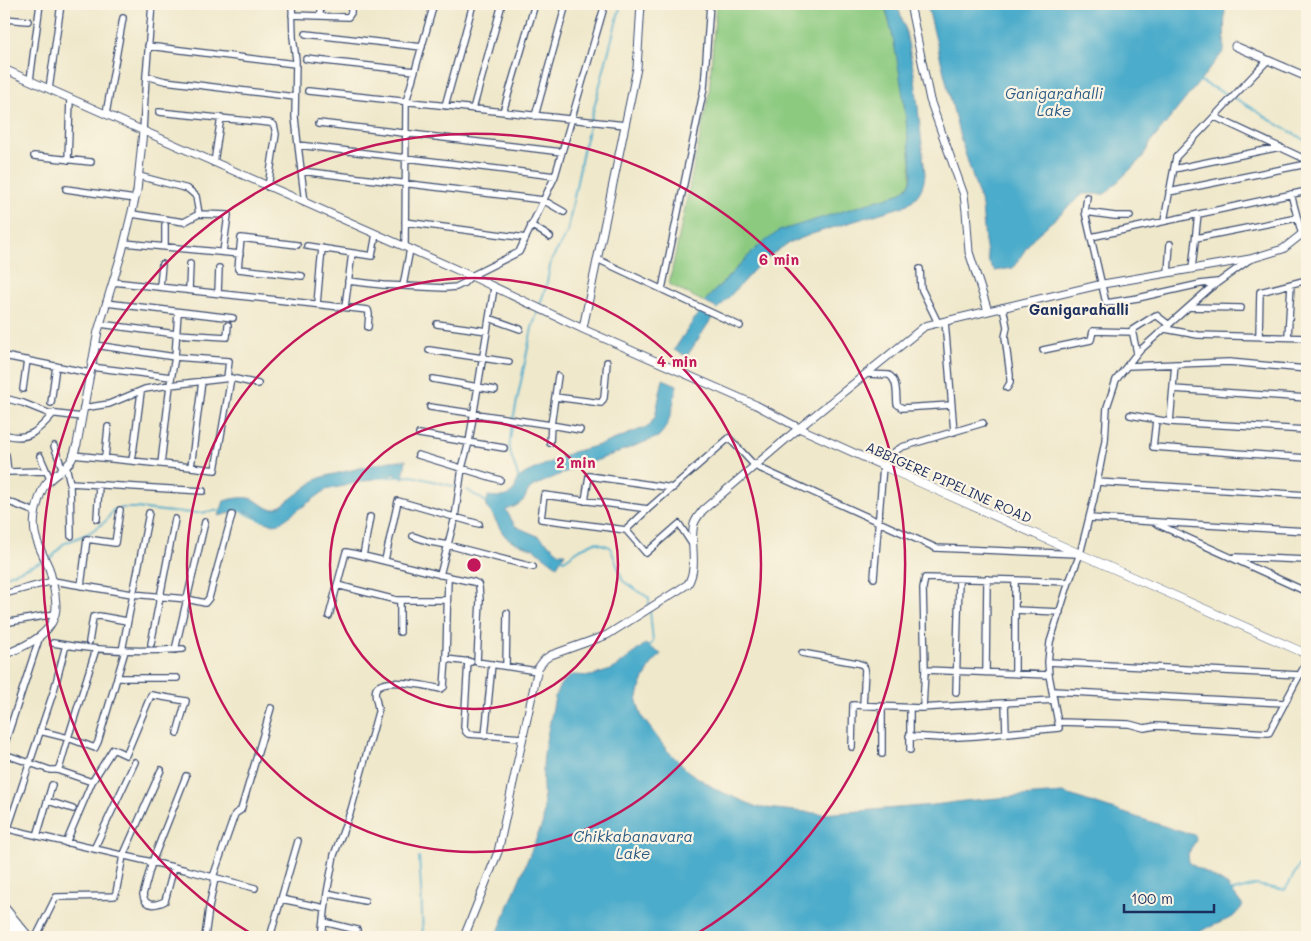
<svg xmlns="http://www.w3.org/2000/svg" width="1311" height="941" viewBox="0 0 1311 941" font-family="Mali,sans-serif">
  <rect width="100%" height="100%" fill="#fcf5e5"/>
  <filter id="ink" filterUnits="userSpaceOnUse"><feTurbulence type="fractalNoise" baseFrequency=".02" numOctaves="2"/><feDisplacementMap in="SourceGraphic" scale="10" xChannelSelector="R" yChannelSelector="G"/><feConvolveMatrix kernelMatrix="1 2 1 2 8 2 1 2 1" color-interpolation-filters="sRGB"/></filter>
  <filter id="wash" filterUnits="userSpaceOnUse"><feTurbulence type="fractalNoise" baseFrequency=".0096" numOctaves="4" result="noise"/><feDisplacementMap in="SourceGraphic" scale="20" xChannelSelector="R" yChannelSelector="G"/><feGaussianBlur stdDeviation="1.12" result="paint"/><feColorMatrix in="noise" values="0 0 0 0 0 0 0 0 0 0 0 0 0 0 0 0 0 1.4 0 .05"/><feComposite in="paint" operator="in"/></filter>
  <g filter="url(#wash)">
    <rect width="100%" height="100%" fill="#efe8cb"/>
    <path fill="#8cca80" stroke="#547c6f" d="M716 4H884L893 35 901 77 911 161V179L910 183 905 189 898 194 755 249 704 302 669 284 709 94Z"/>
    <path fill="#4caccb" stroke="#346e94" d="M888 4H897L905 28 915 79 925 174C924 189 917 199 904 206L812 234 787 244 762 261 718 309 704 302 755 249 779 231 898 194C903 191 909 187 911 181 914 169 909 150 908 138 903 92 897 50 885 5Z
      M927 4H1225L1224 51 1151 142 1142 158 1105 194H1083L1033 238 1013 268 995 271 989 263 985 242 982 206 960 137Z
      M701 309 714 315 687 356 674 350Z
      M663 379 677 385C673 403 672 424 658 437L598 460 579 466 532 487C528 490 527 493 525 498 520 505 514 507 506 510L514 524 517 527 540 537 560 553H565L557 566 534 549 514 542 506 537 502 532 492 514 486 507 488 496C504 498 515 498 517 479L526 473 573 452 603 444 649 426 655 417Z
      M406 460 403 479 395 474 326 490 280 523C264 527 260 516 247 512 238 510 227 514 219 516L224 501C231 499 240 497 248 498 262 500 266 515 281 506L317 479 326 476 390 461Z
      M645 644 661 654 651 665 641 685 637 701 639 709 642 717 666 749 689 772 717 790 757 807 823 814 934 805 964 801 1021 796 1063 793 1182 832 1195 835 1196 840 1188 854 1189 863 1227 885 1243 906 1233 917 1196 933 1190 937H496L543 822C545 804 542 785 543 767 544 743 551 720 555 697L560 685 569 677 573 675 591 676 611 670 618 666Z"/>
    <g fill="none" stroke-linecap="round" stroke-linejoin="round">
      <path stroke="#4caccb" stroke-width="2" d="M1198 80 1240 101 1282 127 1307 141
        M539 307 546 287 551 261 567 233 584 146 621 4
        M376 478 412 476 457 487
        M519 479 509 449 512 425 532 328 538 311
        M467 490 488 503
        M240 511 263 521
        M561 558 564 560 580 549 595 542 610 547 623 581 649 598V606
        M47 559 52 557 63 544 89 533 106 521 113 510 122 508H136L172 512 199 513 221 510
        M4 577 43 561
        M648 647 653 642 650 611
        M419 857 421 889 423 937
        M1230 892 1256 885 1285 890 1307 852"/>
    </g>
  </g>
  <g filter="url(#ink)">
    <g fill="none" stroke-linecap="round" stroke-linejoin="round">
      <defs>
        <path id="minor" d="M292 4 293 37 296 60 295 117 298 145
          M292 15 348 17 351 13V4
          M320 16V4
          M4 19 28 21
          M306 34 422 47
          M148 46 295 64
          M306 59 415 71
          M146 76 165 81 295 97
          M30 80 40 4
          M49 89 61 4
          M308 91 625 125
          M445 106 473 4
          M473 109 502 4
          M159 112 270 123 274 125 276 134 268 187
          M503 112 535 4
          M106 114 123 18
          M535 116 566 4
          M1215 117 1307 160
          M319 123 562 152
          M143 131 146 76 152 4
          M34 156 91 162
          M68 160 70 98
          M214 163 221 117
          M1174 169 1280 147
          M301 171 543 200 564 212
          M139 176 188 189 196 196 199 214
          M555 176 605 4
          M66 189 135 199
          M1169 192 1307 164
          M1291 194 1302 235
          M1087 197 1085 212 1106 303 1138 298 1200 284 1217 282
          M305 203 298 145 555 176 519 252 471 276 464 283 456 287 445 288 383 285 348 281
          M1085 212 1115 216H1130
          M132 214 184 222 199 214 228 215 223 252
          M1164 221 1176 157 1268 60
          M405 222 526 238
          M531 225 550 237
          M1091 237 1307 191
          M1196 238 1297 218
          M124 243 240 254
          M297 245 241 238 238 269 302 276
          M307 246 372 256 376 234
          M165 247V225
          M405 247 406 102 434 4
          M597 259 740 326
          M920 269 921 288 938 323
          M1192 269 1198 214
          M1168 273 1170 244
          M113 282 368 310 369 314 368 327
          M403 286 410 249
          M160 287 162 264
          M662 289 704 88 710 4
          M189 290 190 264
          M218 293 219 268
          M106 303 233 318
          M317 304 322 248
          M345 307 352 253
          M1003 307 1007 327 1005 337 1010 375V383L1007 388
          M1189 307 1241 308
          M178 312 175 357 229 361 227 378
          M489 318 520 329
          M945 321 954 432
          M100 324 176 334 227 337 228 325
          M437 324 487 331
          M1165 329 1198 335 1307 338
          M1259 336 1260 292 1307 280
          M1288 337 1291 284
          M95 345 175 357 170 385 161 464
          M429 350 509 362
          M1043 350 1091 340 1093 331 1133 332
          M1137 353 1132 330 1156 315 1169 325
          M4 356 90 373
          M1128 366 1229 362 1307 369
          M91 367 171 377
          M866 374 889 375C898 381 896 394 897 404L902 408 951 405
          M231 378 258 384
          M433 379 495 390
          M23 389 27 360
          M1173 389 1307 398
          M555 397 601 403 604 398 607 362
          M4 398 23 403 48 413 82 417
          M51 403 56 366
          M430 407 551 425 580 430
          M1130 415 1170 422 1307 430
          M1156 420 1153 447 1307 458
          M1170 422 1175 364
          M419 434 504 448
          M7 435C30 442 40 428 54 413
          M550 443 551 425 558 376
          M54 446 63 470
          M6 455 8 472 46 471
          M73 455 191 467 215 470 231 378 170 385 145 389 109 404 83 408
          M418 455 500 480
          M40 456 50 479
          M105 458 108 427
          M132 461 141 392
          M66 466 70 483 71 536
          M191 467 202 381
          M1097 482 1307 495
          M70 483 203 491
          M4 500 35 512
          M585 501 589 476 673 488
          M1089 518 1307 531
          M97 519 99 485
          M1157 524 1307 592
          M626 530 541 519 544 495 648 509
          M413 536 430 542 448 545 533 567
          M692 544 679 524 646 553 626 530 648 509 729 438 755 466 936 548 1078 554
          M363 556 370 517
          M1235 557 1307 560
          M385 560 398 501 479 524
          M440 575 455 517 462 468 469 442 494 288
          M448 577 446 659 471 662
          M874 578 883 466C889 457 892 452 902 447L983 423
          M337 585 396 600H447
          M81 586 87 539 115 543 120 510
          M4 594 53 581 132 594 187 599 205 603 209 598 232 515
          M1015 610 1060 612
          M329 616 346 552C389 561 431 574 474 582L478 584 479 587 480 600 477 662 537 671
          M4 623 55 614
          M400 632V600
          M89 642 93 617 99 616 127 621
          M53 643C96 651 140 652 183 649
          M151 644 175 519
          M96 649 68 738 95 748 98 742 125 651
          M175 650 205 522
          M122 651 149 513
          M802 653 857 663 863 665 865 669 863 706
          M468 661 464 727 466 732 468 734 523 738
          M1048 662 1300 675
          M506 666 507 613
          M925 670 923 588 925 578 1015 580 1069 582
          M986 673 987 579
          M1015 673V580
          M117 678H177
          M1052 691 1285 703
          M956 692 959 579
          M1005 703 1006 733
          M910 708V750
          M923 708 925 670 1049 675
          M1058 722 1129 724 1144 728 1156 726 1269 733 1307 661
          M485 736 492 664
          M909 736 940 738 976 736 1059 728 1049 675 1048 662 1050 642 1069 582 1080 554 1094 498 1105 441 1107 407 1116 380 1137 353 1209 289 1249 260
          M4 746 40 636
          M852 747 853 705 920 708 1054 700
          M4 754 50 770H57L60 766 68 738 40 731
          M882 754V707
          M57 770 92 782 66 843
          M92 782 113 749 126 755 151 695 186 701 177 733
          M48 801 73 809
          M4 828 186 870 255 888
          M8 828 54 690 66 645
          M37 836 52 785
          M94 849 135 762
          M174 867 165 901C157 905 145 908 143 895L152 862 186 776
          M213 877 235 814 241 810 271 708
          M327 893 365 901
          M281 899 325 908
          M324 922 357 930
          M36 937 56 897 114 896 116 893 123 856 161 770
          M205 937 209 908 215 878
          M270 937 298 841
          M322 937 327 893 334 855 351 810 378 712C379 705 373 696 376 689 382 676 429 686 441 689L444 687 446 659"/>
        <path id="tertiary" d="M910 4 930 100 964 195 966 211 969 252 988 311
          M1235 46 1307 77
          M4 69 471 276 585 330 756 405 799 428 883 466
          M583 328 637 68 641 4
          M4 655C25 646 56 634 56 606 56 602 55 598 55 594 53 586 52 577 49 568 40 547 30 535 36 510 38 502 40 492 45 485 52 475 66 470 72 459 74 455 75 449 77 444L98 331 122 252 137 191 143 131
          M464 937 498 852 538 668 545 659 551 655 607 635 688 584C699 565 689 543 694 524 696 518 700 514 703 510L799 428 925 326 1103 284 1250 259 1283 249 1307 230"/>
        <path id="secondary" d="M883 466 1080 554 1300 651 1307 655"/>
        <path id="primary" d="M4 908 28 937
          M4 918 19 937"/>
      </defs>
      <use href="#minor" stroke="#3b4b6e" stroke-width="8"/>
      <use href="#tertiary" stroke="#3b4b6e" stroke-width="9"/>
      <use href="#secondary" stroke="#3b4b6e" stroke-width="9"/>
      <use href="#primary" stroke="#3b4b6e" stroke-width="11"/>
      <use href="#minor" stroke="#fff" stroke-width="5.5"/>
      <use href="#tertiary" stroke="#fff" stroke-width="7"/>
      <use href="#secondary" stroke="#fff" stroke-width="8"/>
      <use href="#primary" stroke="#fff" stroke-width="9"/>
    </g>
  </g>
  <g fill="none" stroke="#c2185b" stroke-width="2.5">
    <circle cx="474" cy="565" r="144"/>
    <circle cx="474" cy="565" r="287"/>
    <path d="M255 936A431 431 0 1 1 693 936"/>
  </g>
  <g text-anchor="middle" dominant-baseline="central" stroke-width="4.5" stroke-linejoin="round" paint-order="stroke">
    <g font-size="14" fill="#1b2f5e" stroke="#fcf5e5">
      <text transform="translate(949 482) rotate(24)">ABBIGERE PIPELINE ROAD</text>
    </g>
    <g font-size="15" font-style="italic" fill="#2c5b84" stroke="#fcf5e5">
      <text x="1054" y="93">Ganigarahalli<tspan x="1054" dy="17">Lake</tspan></text>
      <text x="633" y="836">Chikkabanavara<tspan x="633" dy="17">Lake</tspan></text>
    </g>
    <g font-size="15" font-weight="bold" fill="#1b2f5e" stroke="#fcf5e5">
      <text x="1079" y="309">Ganigarahalli</text>
    </g>
  </g>
  <circle cx="474" cy="565" r="8" fill="#c2185b" stroke="#fcf5e5" stroke-width="2.5"/>
  <g font-size="15" text-anchor="middle" font-weight="bold" fill="#c2185b" stroke="#fcf5e5" stroke-width="4.5" stroke-linejoin="round" paint-order="stroke">
    <text x="779" y="265">6 min</text>
    <text x="677" y="367">4 min</text>
    <text x="576" y="468">2 min</text>
  </g>
  <rect width="1311" height="941" fill="none" stroke="#fcf5e5" stroke-width="20"/>
  <path d="M1124 904v8h90v-8" fill="none" stroke="#1b2f5e" stroke-width="2.5"/>
  <text x="1131" y="904" font-size="15" fill="#1b2f5e" stroke="#fcf5e5" stroke-width="4" paint-order="stroke">100 m</text>
</svg>
